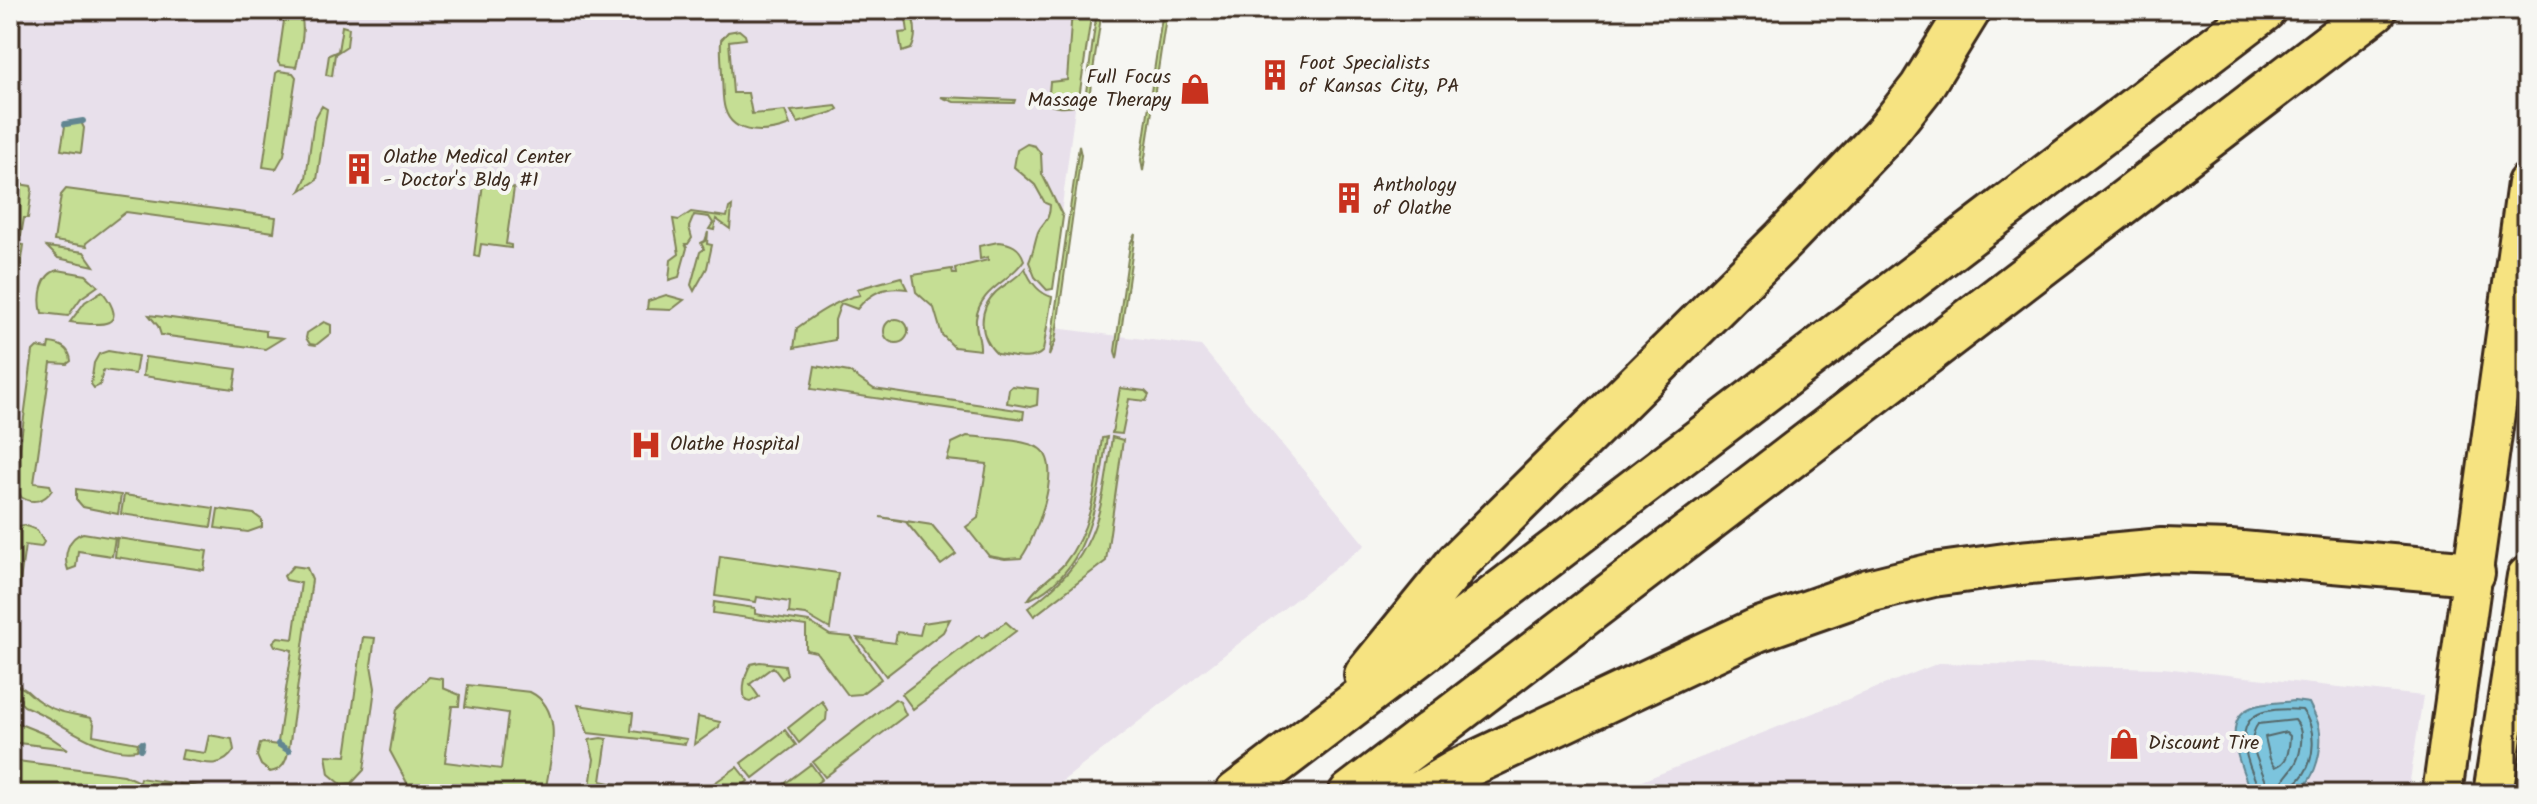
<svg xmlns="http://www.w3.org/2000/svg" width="2537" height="804" viewBox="0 0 2537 804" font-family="Kalam,sans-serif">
  <rect width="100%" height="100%" fill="#f6f6f2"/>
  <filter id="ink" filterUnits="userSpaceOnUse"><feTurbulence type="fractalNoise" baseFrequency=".0125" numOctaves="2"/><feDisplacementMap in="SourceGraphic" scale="16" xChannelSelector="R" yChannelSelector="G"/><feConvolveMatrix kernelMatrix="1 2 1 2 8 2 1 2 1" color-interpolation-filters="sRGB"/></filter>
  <g filter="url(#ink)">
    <path fill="#e8e0eb" d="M10 10H1088L1046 327 1201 346 1365 545 1046 794H10Z
      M1939 663 2163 668 2423 696 2408 794H1609Z"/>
    <path fill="#c5de94" stroke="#808459" stroke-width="2" d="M269 10H298C308 24 300 51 296 67L280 65 278 62 285 14Z
      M1072 10H1092L1078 105C1068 108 1057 108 1048 104L1050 82 1067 80Z
      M1097 10H1102L1090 91 1085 100Z
      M1163 10H1167L1143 171 1141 160Z
      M910 15C917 23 916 40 911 49L902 52 899 33 908 32 906 18Z
      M342 26 349 28 347 46 335 54 332 76 326 75 329 55 338 51Z
      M739 30 745 35 746 39 729 41 733 93H748L752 114 785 111 790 125C769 133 733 137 725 109 722 100 723 88 722 78 722 65 720 53 721 40L728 32Z
      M279 71 293 73 296 77 284 155 276 169 263 167 276 73Z
      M941 97H943L1015 100 1014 103 954 102Z
      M322 106 327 109 317 180 300 191 306 178 314 120Z
      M836 106 838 109 833 112 798 123 791 111Z
      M81 122 84 128 81 153 61 150 65 126Z
      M1027 144 1035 146 1041 154 1042 174 1063 217 1053 289 1047 290 1035 277 1029 262C1033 253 1034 245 1037 235 1040 223 1050 223 1050 205L1045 203 1035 185 1014 167 1017 150Z
      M1079 146 1081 155 1055 342 1049 356Z
      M12 183 31 186 32 189 28 218H24L21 236 10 235Z
      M483 183 514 188 506 244 511 245V248L481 244 479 257 474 256Z
      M66 189 276 217 274 232 126 212 86 243 87 246 54 241 61 195Z
      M732 206 730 229 716 219 714 230 709 229 713 223 709 217 694 215 689 227 692 238 688 244H685L687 248 679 277 669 280 671 260 679 254 673 219 679 220 691 212 727 217 729 208Z
      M708 232 707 244 712 245 707 268 694 291 691 285 700 252 704 249 701 243 705 241Z
      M1135 234 1118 353 1117 359 1115 351 1130 244Z
      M998 242C1011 243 1020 247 1024 260 1009 283 980 288 976 319 975 330 981 340 980 350L954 347 942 335 934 308 916 292 913 275 952 269 953 274H956L955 268 988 260V257L980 259 979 246Z
      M10 243 24 245 16 304 10 312Z
      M47 247 84 252 94 266 58 258Z
      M1025 268C1030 281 1038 293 1052 297L1043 351C1032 363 1012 356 997 354 979 337 977 310 996 292 1006 283 1017 279 1025 268Z
      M58 270 86 275 98 286 81 298 68 316 42 313C38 297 41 274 58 270Z
      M901 277 907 289C885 286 871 292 857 309L841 303 835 320V340L794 348 797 328C815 315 838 299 860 295L857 289Z
      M102 291C131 329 100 326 70 322L85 302Z
      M666 295 684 300 671 310 647 309 648 301Z
      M149 315 266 331V336L283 338 265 349 161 335 158 326Z
      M884 331a12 12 0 1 1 24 0a12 12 0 1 1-24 0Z
      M324 322 331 325V333L316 345 310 344 306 338 307 333Z
      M49 343C61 344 70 348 71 361L67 364 51 363 34 483 50 485 52 490C44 502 32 504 21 497L15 484 33 351 37 347 48 349Z
      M108 351 138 356 135 374 103 370 100 385 94 388 91 384 94 363 99 354Z
      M145 357 237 369 234 389 143 376Z
      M815 366 849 372 874 389 1024 411 1023 419 811 389Z
      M1012 386 1038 389 1037 405 1030 407 1007 403 1009 389Z
      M1120 388 1145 391 1149 395 1146 401 1129 399 1122 434 1112 433Z
      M967 436C984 438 1027 439 1040 449 1064 466 1035 539 1021 558L1005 559 989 556 966 527 978 518 987 464 947 460 952 443Z
      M1107 437C1098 495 1091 573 1028 600 1036 586 1053 577 1064 564 1093 528 1096 483 1102 438Z
      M1112 437 1123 440 1106 561 1034 616 1028 608C1097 558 1101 516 1112 437Z
      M76 489 121 495 118 514 83 507 76 499Z
      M124 495 214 508 211 527 121 514Z
      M218 509 254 514 262 520V527L248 532 215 528Z
      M880 517 932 525 956 554 941 565 906 522Z
      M24 525 37 530 44 542 41 547 25 545 10 653V531L14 527Z
      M83 533 115 538 112 556 78 551 76 567 68 570C63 556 68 537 83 533Z
      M117 538 207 551 204 570 115 557Z
      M720 556 838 573 830 629 806 615 789 613 790 602 757 597 756 602 715 596Z
      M293 566 307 568 312 580 289 749 278 742 292 650 275 646 273 642 278 637 293 639 301 583 286 580 284 576Z
      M714 602 755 608V614L809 622 830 635 851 637 881 679 861 694 848 695 816 652 806 650V626L713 613Z
      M950 619 943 632 886 676 857 638 895 643 897 632 920 635 923 623Z
      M1006 622 1016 631 913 709 902 694 979 635 982 638Z
      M363 637 375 638 371 665 375 688 364 770 352 783 341 784 329 774 326 755 346 756Z
      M760 662 785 665 787 675 782 679 773 667 750 684 759 697 750 702 746 701C741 692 745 673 751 664Z
      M429 677 443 679V688L460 695 459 706H452L445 762 501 769 508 713 465 707 468 685 530 692C567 710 549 762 545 794H413L390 751 397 709Z
      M10 684C30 688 27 694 42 703 57 713 74 714 91 718L94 724 93 735 138 743 137 750C101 757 57 718 24 706L21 703V699L16 698 15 702H10Z
      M895 699 900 702 906 715 825 777 813 762Z
      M822 701 827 710 826 720 799 743 788 728Z
      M578 705 633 713 631 731 687 739 685 744 588 733Z
      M698 717 720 722 719 727 694 745Z
      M10 720 47 735 68 749 10 742Z
      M785 730 796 745 753 778 741 763Z
      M209 735 232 739 234 750C222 771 201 762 181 759L183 750 205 753Z
      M601 738 607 739 601 781 616 784 618 794H589L594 759 589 740Z
      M263 743 278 745 288 752C286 763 282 770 270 772L261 765 257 756 260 744Z
      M10 760 124 775 139 782 140 778 173 783 171 794H62L10 786Z
      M811 764 822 779 803 794H771Z
      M737 767 748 781 732 794H641L642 787 691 793 703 791Z
      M179 784 239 793V794H177Z"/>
    <path fill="#7cc4dd" stroke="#628691" stroke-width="2" d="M2294 701 2309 703C2313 712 2319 721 2320 732 2322 753 2314 789 2290 794 2278 796 2264 794 2252 794 2243 773 2219 721 2250 708 2263 702 2281 703 2294 701Z"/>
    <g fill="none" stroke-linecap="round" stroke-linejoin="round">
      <path stroke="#55686a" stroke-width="2" d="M2286 732 2290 736C2289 749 2289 763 2275 767L2270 759 2265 737Z
        M2259 794C2258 783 2252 774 2249 764 2233 716 2257 706 2302 710 2317 728 2316 761 2300 779 2294 785 2290 784 2289 794
        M2269 794C2267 772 2242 745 2258 724L2295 720C2301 727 2302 734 2301 743 2299 773 2280 773 2279 794"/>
      <path stroke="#628691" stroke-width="6" d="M620 11V10
        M65 124 83 121
        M278 744 289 751
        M141 749 142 743"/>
      <defs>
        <path id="trunk" d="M2442 794 2527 183
          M2493 794 2527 576"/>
        <path id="motorway" d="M1366 675 1459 561 1785 238 1884 135 1921 88 1969 10
          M1236 794 2264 10
          M1350 794 2375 10
          M1418 794 1457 771 1757 630 1868 591 1933 575 2020 563 2162 550 2230 552 2473 573"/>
      </defs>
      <use href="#trunk" stroke="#3b2a1e" stroke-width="44"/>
      <use href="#motorway" stroke="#3b2a1e" stroke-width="48"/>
      <use href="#trunk" stroke="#f6e381" stroke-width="38"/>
      <use href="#motorway" stroke="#f6e381" stroke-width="42"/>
    </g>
  </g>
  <defs>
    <symbol id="building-bare" viewBox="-9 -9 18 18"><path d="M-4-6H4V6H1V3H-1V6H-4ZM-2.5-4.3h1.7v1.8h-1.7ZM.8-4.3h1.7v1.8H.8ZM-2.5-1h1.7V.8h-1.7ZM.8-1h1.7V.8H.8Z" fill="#c8321e" stroke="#f6f6f2" stroke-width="2.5" paint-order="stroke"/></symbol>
    <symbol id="shop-bare" viewBox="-9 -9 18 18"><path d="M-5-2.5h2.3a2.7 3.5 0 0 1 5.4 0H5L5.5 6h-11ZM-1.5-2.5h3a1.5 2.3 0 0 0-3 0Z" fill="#c8321e" stroke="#f6f6f2" stroke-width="2.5" paint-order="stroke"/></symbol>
    <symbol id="hospital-bare" viewBox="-9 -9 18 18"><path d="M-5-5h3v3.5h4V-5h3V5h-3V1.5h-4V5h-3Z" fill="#c8321e" stroke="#f6f6f2" stroke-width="2.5" paint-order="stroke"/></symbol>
  </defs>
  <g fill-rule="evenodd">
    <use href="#building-bare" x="1253" y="53" width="44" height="44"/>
    <use href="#shop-bare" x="1173" y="67" width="44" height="44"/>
    <use href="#building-bare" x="337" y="147" width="44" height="44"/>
    <use href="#building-bare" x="1327" y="176" width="44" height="44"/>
    <use href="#hospital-bare" x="624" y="423" width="44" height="44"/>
    <use href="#shop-bare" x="2102" y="722" width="44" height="44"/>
  </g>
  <g text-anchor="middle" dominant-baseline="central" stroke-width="8" stroke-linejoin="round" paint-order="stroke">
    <g font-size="20" fill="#3b2a1e" stroke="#f6f6f2" text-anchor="start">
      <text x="1299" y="64">Foot Specialists<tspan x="1299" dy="23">of Kansas City, PA</tspan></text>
      <text x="1171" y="78" text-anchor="end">Full Focus<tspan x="1171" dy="23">Massage Therapy</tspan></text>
      <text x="383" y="158">Olathe Medical Center<tspan x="383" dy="23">- Doctor's Bldg #1</tspan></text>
      <text x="1373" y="186">Anthology<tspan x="1373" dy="23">of Olathe</tspan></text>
      <text x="670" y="445">Olathe Hospital</text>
      <text x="2148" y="744">Discount Tire</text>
    </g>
  </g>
  <rect width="2537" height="804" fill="none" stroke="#f6f6f2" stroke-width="40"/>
  <rect x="20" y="20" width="2497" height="764" fill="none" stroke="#3b2a1e" stroke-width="3" filter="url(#ink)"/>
</svg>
